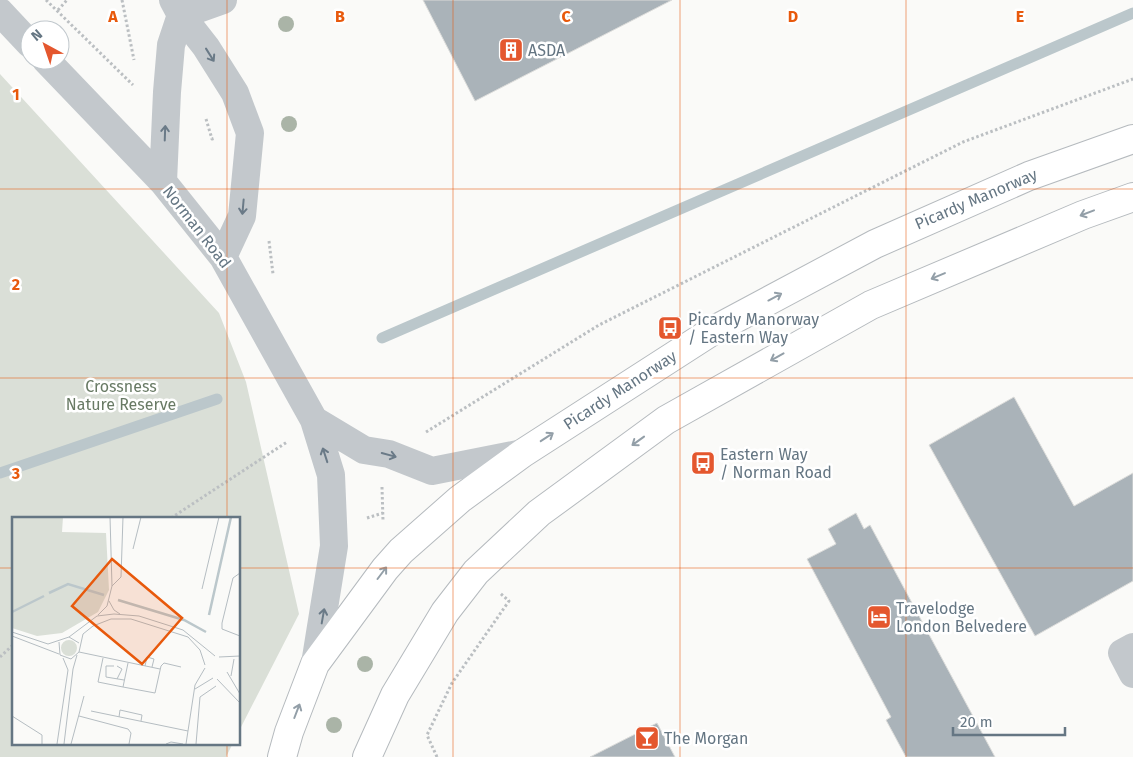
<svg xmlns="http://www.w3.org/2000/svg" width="1133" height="757" viewBox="0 0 1133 757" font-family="'Fira Sans',sans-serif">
  <rect width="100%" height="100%" fill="#fafaf8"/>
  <path fill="#dadfd7" d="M0 74 219 313 246 382 299 614 239 731V518H14V743H233L226 757H0Z"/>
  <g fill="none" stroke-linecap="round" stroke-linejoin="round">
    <path stroke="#bbc7cb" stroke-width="11" d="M382 338 1133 13
      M0 473 217 399"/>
  </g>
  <path fill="#aab3b9" stroke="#dcdcda" d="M423 0H672L475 101Z
    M1014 397 1074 506 1133 473V581L1035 636 929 445Z
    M856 513 864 529 870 525 995 757H906L886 720 891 717 807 559 836 544 828 529Z
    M657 723 675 757H590Z"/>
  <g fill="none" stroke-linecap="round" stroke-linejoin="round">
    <defs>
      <path id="major" d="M282 757 289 732 315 664 385 569 401 551 460 499 523 453 714 330 875 244 1029 176 1133 139
        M367 757 395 695 445 612 476 572 539 513 666 420 871 305 1083 215 1133 197"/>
    </defs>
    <use href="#major" stroke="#b5babe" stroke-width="30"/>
    <path stroke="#bbbfc2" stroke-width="3" stroke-dasharray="2.5 2.5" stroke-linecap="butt" d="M46 0 133 85
      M122 0 134 60
      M58 10 67 0
      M206 119 212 139 215 138
      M269 241 273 274
      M426 432 599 325 963 142 1133 79
      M382 487 383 521
      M171 518 287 442
      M367 518 383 513
      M0 657 14 644
      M437 757 427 735 452 683 509 601 500 593"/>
    <path stroke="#c3c8cc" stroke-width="28" d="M173 0 181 15 206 47 235 93 250 133 242 216 223 257
      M0 12 30 44
      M181 15 223 0
      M46 60 163 182 223 257 314 420 331 475 334 546 315 664
      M163 182 167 92 171 45 181 15
      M314 420 364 450 389 454 432 471 523 453
      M1133 647 1122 653 1133 674"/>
    <use href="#major" stroke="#fff" stroke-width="28"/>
  </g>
  <g fill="#aab4a7">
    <circle cx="286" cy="24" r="8"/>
    <circle cx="289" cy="124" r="8"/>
    <circle cx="365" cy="664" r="8"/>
    <circle cx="334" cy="725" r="8"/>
  </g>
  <defs><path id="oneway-shaft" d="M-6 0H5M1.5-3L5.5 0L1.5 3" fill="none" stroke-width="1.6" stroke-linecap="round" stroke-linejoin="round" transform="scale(1.25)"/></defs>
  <g stroke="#6a7a87">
    <use href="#oneway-shaft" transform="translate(210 55) rotate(58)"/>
    <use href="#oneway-shaft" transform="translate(165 133) rotate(-88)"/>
    <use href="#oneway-shaft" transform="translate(243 207) rotate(95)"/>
    <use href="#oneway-shaft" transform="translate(325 455) rotate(-108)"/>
    <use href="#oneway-shaft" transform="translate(389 455) rotate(15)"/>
    <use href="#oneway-shaft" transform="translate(323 616) rotate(-80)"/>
  </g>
  <g stroke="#939fa8">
    <use href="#oneway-shaft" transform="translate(1087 213) rotate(159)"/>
    <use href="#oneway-shaft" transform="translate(938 276) rotate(157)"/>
    <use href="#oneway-shaft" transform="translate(775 297) rotate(-28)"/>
    <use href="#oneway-shaft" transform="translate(777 357) rotate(151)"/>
    <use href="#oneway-shaft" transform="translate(547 437) rotate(-33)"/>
    <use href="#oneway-shaft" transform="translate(638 441) rotate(144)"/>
    <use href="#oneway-shaft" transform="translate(382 573) rotate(-53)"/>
    <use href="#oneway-shaft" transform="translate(297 711) rotate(-69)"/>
  </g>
  <path fill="none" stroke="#e8590c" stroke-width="1" stroke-opacity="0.55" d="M227 0V518M453 0V757M680 0V757M906 0V757M0 189H1133M0 378H1133M0 568H14M239 568H1133M227 743V757"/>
  <defs>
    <symbol id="building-square" viewBox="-11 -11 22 22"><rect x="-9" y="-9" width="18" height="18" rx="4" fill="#e4572e" stroke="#fff"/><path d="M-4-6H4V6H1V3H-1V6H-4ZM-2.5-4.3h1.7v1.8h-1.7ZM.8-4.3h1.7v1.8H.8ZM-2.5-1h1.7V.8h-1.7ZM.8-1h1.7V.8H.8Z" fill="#fff"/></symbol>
    <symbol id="bus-square" viewBox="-11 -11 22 22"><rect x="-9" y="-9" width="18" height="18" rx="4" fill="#e4572e" stroke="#fff"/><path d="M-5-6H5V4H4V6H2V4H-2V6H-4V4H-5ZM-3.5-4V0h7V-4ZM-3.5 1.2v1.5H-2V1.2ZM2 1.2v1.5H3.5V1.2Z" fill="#fff"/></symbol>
    <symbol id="hotel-square" viewBox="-11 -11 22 22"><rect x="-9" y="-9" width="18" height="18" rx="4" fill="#e4572e" stroke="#fff"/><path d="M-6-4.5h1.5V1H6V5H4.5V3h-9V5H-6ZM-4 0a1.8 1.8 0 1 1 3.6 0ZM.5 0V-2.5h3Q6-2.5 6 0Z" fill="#fff"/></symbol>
    <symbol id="bar-square" viewBox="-11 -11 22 22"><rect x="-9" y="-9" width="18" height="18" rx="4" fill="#e4572e" stroke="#fff"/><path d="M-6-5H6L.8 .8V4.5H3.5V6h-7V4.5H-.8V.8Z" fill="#fff"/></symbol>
  </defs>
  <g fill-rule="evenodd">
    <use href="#building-square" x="497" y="36" width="28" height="28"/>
    <use href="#bus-square" x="656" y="314" width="28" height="28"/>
    <use href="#bus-square" x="689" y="449" width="28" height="28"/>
    <use href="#hotel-square" x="865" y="603" width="28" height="28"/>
    <use href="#bar-square" x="633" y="724" width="28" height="28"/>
  </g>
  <g text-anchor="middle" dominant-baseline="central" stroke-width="5" stroke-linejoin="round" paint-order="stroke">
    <g font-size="16" fill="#657683" stroke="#fff" text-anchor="start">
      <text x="528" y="50">ASDA</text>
      <text x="688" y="319">Picardy Manorway<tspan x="688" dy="18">/ Eastern Way</tspan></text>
      <text x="720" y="454">Eastern Way<tspan x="720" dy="18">/ Norman Road</tspan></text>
      <text x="896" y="608">Travelodge<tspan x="896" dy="18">London Belvedere</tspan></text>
      <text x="664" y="738">The Morgan</text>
    </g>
    <g font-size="16" fill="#657683" stroke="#fff">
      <text transform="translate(976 199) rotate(-23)">Picardy Manorway</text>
      <text transform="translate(197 227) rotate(52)">Norman Road</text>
      <text transform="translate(620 390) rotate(-33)">Picardy Manorway</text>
    </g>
    <g font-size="16" fill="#687a64" stroke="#fff">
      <text x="121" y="386">Crossness<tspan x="121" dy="18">Nature Reserve</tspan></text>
    </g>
  </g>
  <g transform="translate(12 517)">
    <rect width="228" height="228" fill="#fafaf8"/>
    <path d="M0 0H51L50 15 94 16 97 73 86 95 50 116 25 119 0 111ZM49 131a8 8 0 1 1 16 0a8 8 0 1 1-16 0Z" fill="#dadfd7"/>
    <path fill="none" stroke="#bbc7cb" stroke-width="2.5" d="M37 76 56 67 92 78M106 83 172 103 194 115M0 95 32 79M197 98 219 0"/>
    <path fill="none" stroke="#b5bdc2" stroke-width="1" d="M121 32 129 0M228 56 221 61 210 106V112L228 119M100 69 109 60 111 0M190 72 207 0M97 84 102 93 108 97M86 98 95 89 100 69 98 0M0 115 36 127 57 120 67 126M0 119 47 137M57 120 85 99 102 97 127 99 171 113 203 139M47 125 48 138 59 142 67 135 71 117 81 109 99 102H119L176 120 188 133 193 148M67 135 148 152M207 140 228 139M91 141 86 165 111 170 116 146M102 149H94V160L112 163M105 149 110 152 105 162M133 149 135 140 142 142 140 150M215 155 228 177M219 159 222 142M205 162 228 186M111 170 143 176 149 149 152 146 169 150M183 172 201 161M79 194 176 214M0 199 30 218V227M67 199 116 212 119 216 117 227M107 200 108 193 130 198 129 204M45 227 56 153 51 141M52 227 61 152 65 138M59 227 72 179M154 227 159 225 171 227M174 227 183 168 193 151M184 227 188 180 204 169"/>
    <path fill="#e8590c" fill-opacity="0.15" stroke="#e8590c" stroke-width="2.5" d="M100 42 170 101 130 147 60 89Z"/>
    <rect width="228" height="228" fill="none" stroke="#657683" stroke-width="2.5"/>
  </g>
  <g font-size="16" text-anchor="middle" font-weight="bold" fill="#e8590c" stroke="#fff" stroke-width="5" stroke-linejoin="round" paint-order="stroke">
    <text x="113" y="22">A</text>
    <text x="340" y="22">B</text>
    <text x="566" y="22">C</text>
    <text x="793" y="22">D</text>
    <text x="1020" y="22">E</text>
    <text x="16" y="100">1</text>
    <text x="16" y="290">2</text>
    <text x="16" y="479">3</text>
  </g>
  <g transform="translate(45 45) rotate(320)"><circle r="24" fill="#ffffff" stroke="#c1c8cd"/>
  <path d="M0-4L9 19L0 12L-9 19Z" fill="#e4572e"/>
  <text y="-8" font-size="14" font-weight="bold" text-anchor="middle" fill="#657683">N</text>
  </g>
  <path d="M953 727v8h112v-8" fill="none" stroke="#657683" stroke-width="2.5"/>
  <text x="960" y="727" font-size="15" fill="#657683" stroke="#ffffff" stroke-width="4" paint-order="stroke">20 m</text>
</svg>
